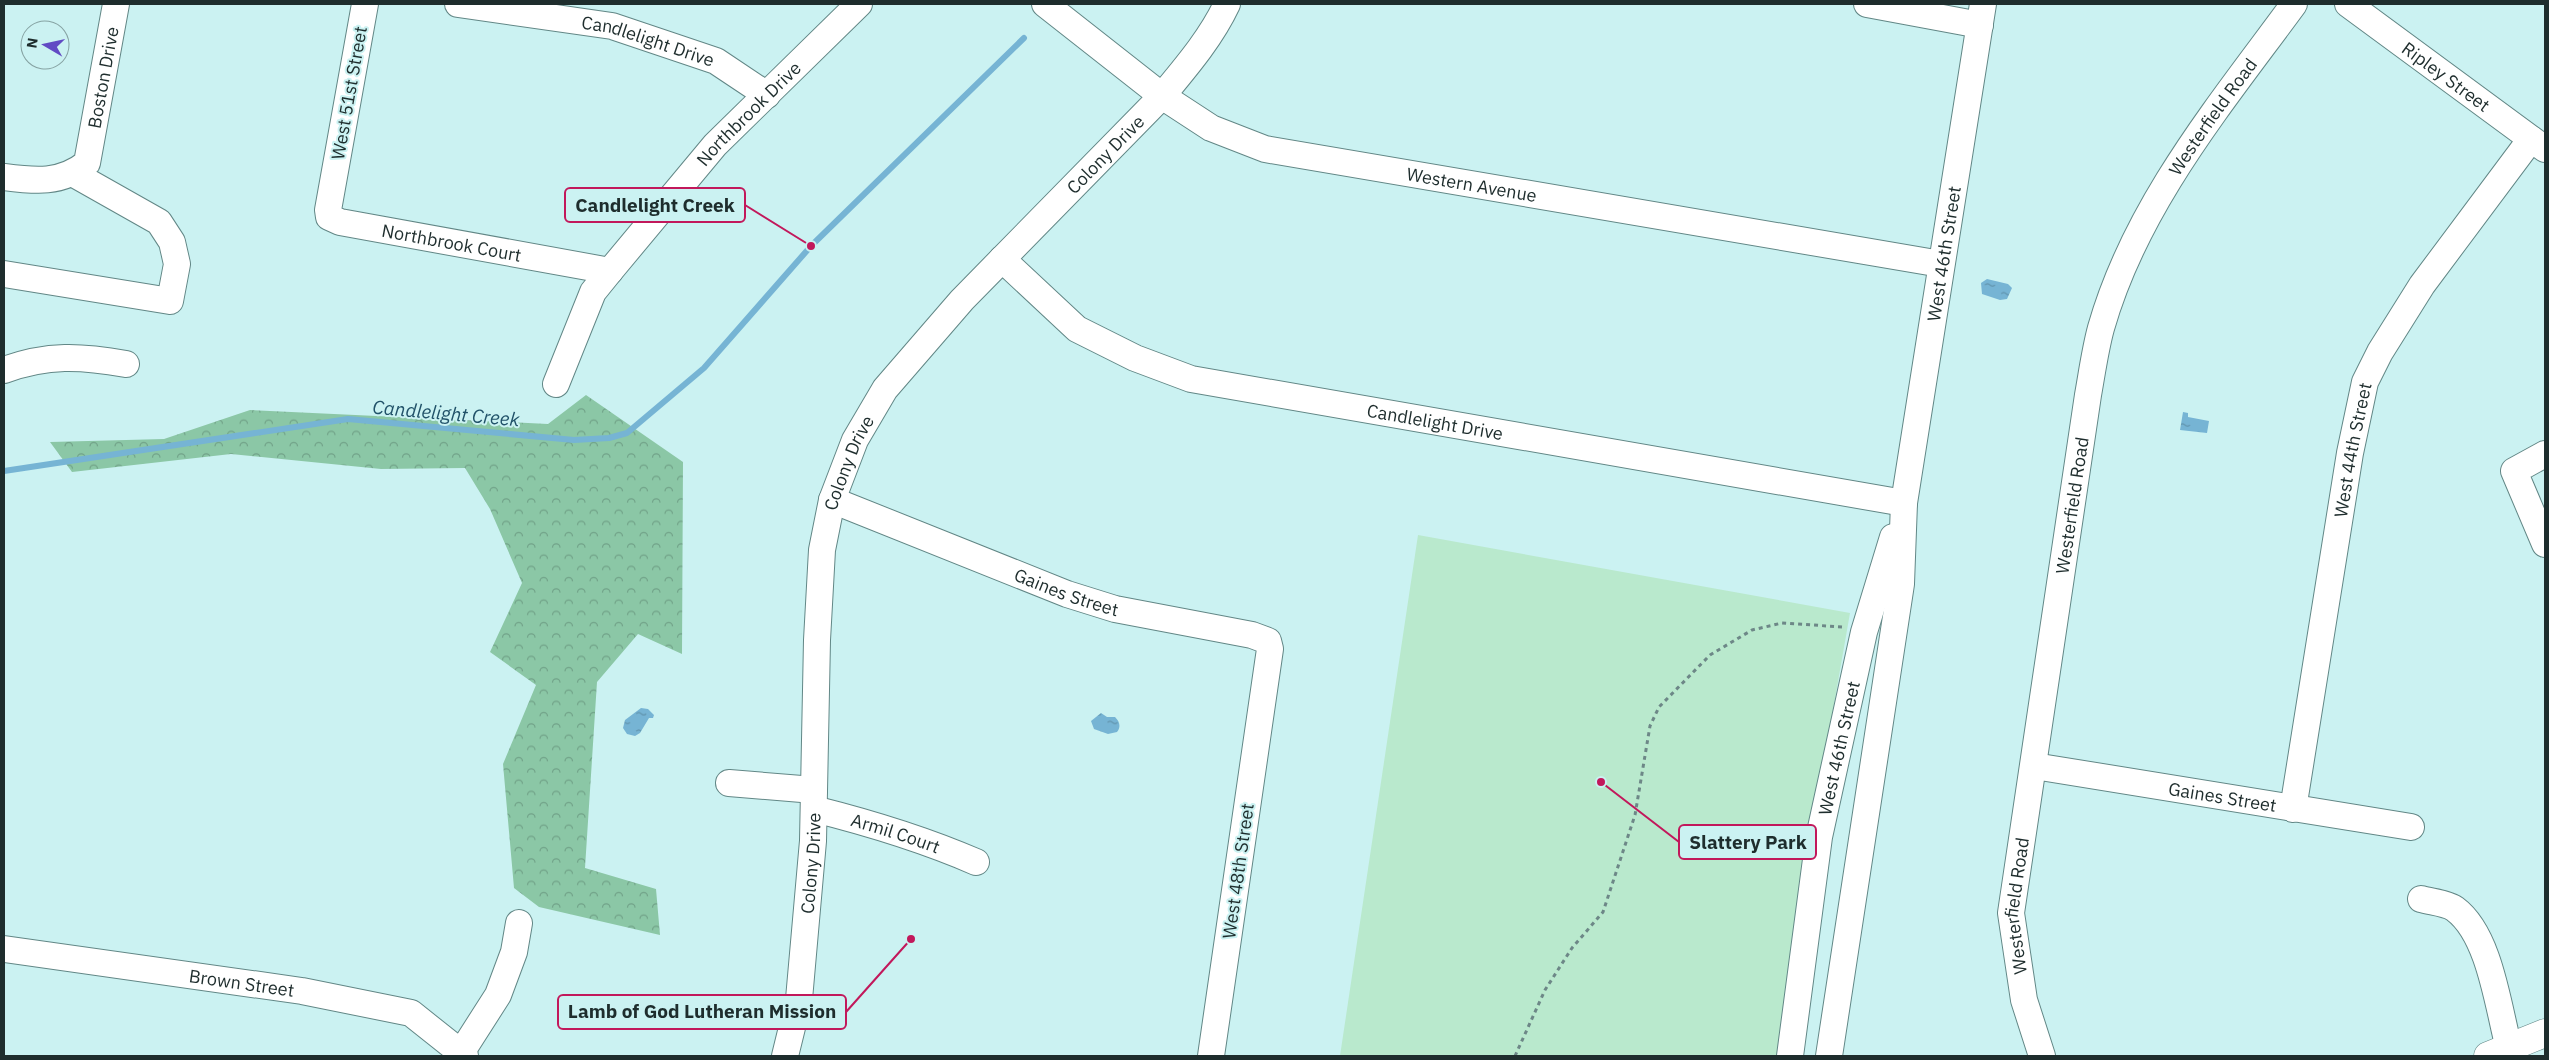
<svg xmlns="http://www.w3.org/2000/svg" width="2549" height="1060" viewBox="0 0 2549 1060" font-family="'IBM Plex Sans',sans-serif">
  <defs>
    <pattern id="forest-crowns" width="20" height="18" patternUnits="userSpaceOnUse" patternTransform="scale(1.25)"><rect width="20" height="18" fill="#8bc7a6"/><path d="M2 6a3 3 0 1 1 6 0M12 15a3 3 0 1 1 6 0" fill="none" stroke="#71a288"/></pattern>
    <pattern id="water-ripples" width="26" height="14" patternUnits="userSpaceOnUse" patternTransform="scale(1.25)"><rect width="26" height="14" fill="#76b4d4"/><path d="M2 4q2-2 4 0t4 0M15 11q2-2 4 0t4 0" fill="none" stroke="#6093ac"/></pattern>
  </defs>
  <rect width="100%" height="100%" fill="#cbf2f2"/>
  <path fill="url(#forest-crowns)" d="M586 395 683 462 682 654 638 634 597 682 585 868 656 889 660 935 539 907 514 888 503 764 536 685 490 652 522 583 490 509 465 468 381 469 231 454 72 472 50 442 164 439 250 410 548 424Z"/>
  <path fill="#b9e9cd" d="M1418 535 1850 613 1791 950 1780 1056H1340Z"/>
  <path fill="url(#water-ripples)" d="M1987 279 2008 284 2012 288 2007 299 2000 300 1982 294 1981 283Z
    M2183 412 2188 413V417L2209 421 2207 433 2180 430Z
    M641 708 648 709 654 715 653 718H649L640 733 635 736 627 734 623 728 625 720Z
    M1101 713 1107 717H1115C1120 722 1121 727 1117 732L1108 734 1094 729 1091 721Z"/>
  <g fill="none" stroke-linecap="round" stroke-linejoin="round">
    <path stroke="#76b4d4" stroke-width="6" d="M4 471 348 419 574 440 609 438 627 433 704 368 811 246 1024 38"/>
    <defs>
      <g id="minor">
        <path id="s1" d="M365 4 328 210 329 217 340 222 610 271"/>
        <path id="s2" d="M458 4 612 26 716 61 767 95"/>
        <path id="s3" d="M1045 4 1162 96 1211 128 1265 149 1941 264"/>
        <path d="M1867 4 1980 25"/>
        <path id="s4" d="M2348 4 2545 149"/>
        <path id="s5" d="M4 177C35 181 61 184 87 163L116 4"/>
        <path id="s6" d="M1002 259 1077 329 1135 358 1191 379 1904 503"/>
        <path d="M4 274 170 301 177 264 172 242 159 222 74 174"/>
        <path d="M4 370C48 354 81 356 126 364"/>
        <path id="s7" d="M556 384 593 292 610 271 715 145 859 4"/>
        <path d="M2545 454 2514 471 2545 544"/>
        <path id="s8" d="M832 500 1067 594 1115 609 1252 635 1268 641 1270 649 1211 1056"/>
        <path id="s9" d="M2034 766 2411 827"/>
        <path d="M729 783 814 790"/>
        <path id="s10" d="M814 809C870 823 923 839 976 862"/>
        <path id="s11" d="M2293 809 2350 453 2365 382 2380 352 2422 285 2531 139"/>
        <path d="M2421 899C2431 902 2447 903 2455 909 2490 935 2498 1007 2509 1048"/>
        <path id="s12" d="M4 949 302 991 411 1013 465 1056"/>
        <path d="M459 1056 498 995 514 952 519 923"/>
        <path id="s13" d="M785 1056 799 999 813 841 817 640 822 550 832 500 855 440 885 389 962 300 1162 96C1186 67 1211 38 1227 4"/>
        <path id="s14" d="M1790 1056 1819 837 1864 632 1893 537"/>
        <path id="s15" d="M1829 1056 1901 584 1904 503 1983 4"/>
        <path id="s16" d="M2042 1056 2024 1000 2011 913 2088 395C2092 373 2095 350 2101 328 2136 205 2220 105 2294 4"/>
      </g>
      <path id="major" d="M2488 1056 2545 1033"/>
    </defs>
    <use href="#minor" stroke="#628786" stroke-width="28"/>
    <use href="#major" stroke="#628786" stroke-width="29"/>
    <path stroke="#6d8787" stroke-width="3" stroke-dasharray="4 4" stroke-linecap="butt" d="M1515 1056 1545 990 1572 948 1603 912 1635 815 1650 726 1659 707 1710 655 1752 630 1782 623 1843 627"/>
    <use href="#minor" stroke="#fff" stroke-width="26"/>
    <use href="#major" stroke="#fff" stroke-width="28"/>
  </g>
  <g text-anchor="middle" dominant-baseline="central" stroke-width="4" stroke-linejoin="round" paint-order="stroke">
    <g font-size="18" fill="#1e2d2d" stroke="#cbf2f2">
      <text stroke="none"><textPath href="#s2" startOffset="194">Candlelight Drive</textPath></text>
      <text stroke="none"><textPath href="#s5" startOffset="174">Boston Drive</textPath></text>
      <text stroke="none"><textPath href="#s4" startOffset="122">Ripley Street</textPath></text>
      <text transform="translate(349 93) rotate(-80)">West 51st Street</text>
      <text stroke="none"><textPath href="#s7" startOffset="336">Northbrook Drive</textPath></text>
      <text stroke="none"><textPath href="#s16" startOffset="979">Westerfield Road</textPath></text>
      <text stroke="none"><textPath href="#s13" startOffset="1005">Colony Drive</textPath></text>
      <text stroke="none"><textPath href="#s3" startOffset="475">Western Avenue</textPath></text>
      <text stroke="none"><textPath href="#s1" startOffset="342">Northbrook Court</textPath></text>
      <text stroke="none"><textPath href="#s15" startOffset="811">West 46th Street</textPath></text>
      <text stroke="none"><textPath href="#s6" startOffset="475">Candlelight Drive</textPath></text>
      <text stroke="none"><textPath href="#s11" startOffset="364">West 44th Street</textPath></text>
      <text stroke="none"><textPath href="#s13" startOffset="600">Colony Drive</textPath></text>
      <text stroke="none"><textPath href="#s16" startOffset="559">Westerfield Road</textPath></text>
      <text stroke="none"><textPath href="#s8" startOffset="252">Gaines Street</textPath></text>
      <text stroke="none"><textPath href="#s14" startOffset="312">West 46th Street</textPath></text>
      <text stroke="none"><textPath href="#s9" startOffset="191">Gaines Street</textPath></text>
      <text stroke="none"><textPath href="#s10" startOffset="85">Armil Court</textPath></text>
      <text stroke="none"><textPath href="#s13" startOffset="195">Colony Drive</textPath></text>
      <text transform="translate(1238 871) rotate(-82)">West 48th Street</text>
      <text stroke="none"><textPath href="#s16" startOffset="154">Westerfield Road</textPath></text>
      <text stroke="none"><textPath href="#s12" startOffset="240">Brown Street</textPath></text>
    </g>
    <g font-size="19" font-style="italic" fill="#215269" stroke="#cbf2f2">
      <text transform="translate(446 413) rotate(5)">Candlelight Creek</text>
    </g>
  </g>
  <path fill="none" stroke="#c2185b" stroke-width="2" d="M811 246L745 205M1601 782L1679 842M911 939L846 1012"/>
  <g fill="#c2185b" stroke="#cbf2f2" stroke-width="2">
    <circle cx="811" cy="246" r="5"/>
    <circle cx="1601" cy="782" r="5"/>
    <circle cx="911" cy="939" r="5"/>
  </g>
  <g fill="#cbf2f2" stroke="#c2185b" stroke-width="2">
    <rect x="565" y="188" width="180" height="34" rx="5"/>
    <rect x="1679" y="825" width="137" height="34" rx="5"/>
    <rect x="558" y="995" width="288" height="34" rx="5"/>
  </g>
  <g font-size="19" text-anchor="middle" font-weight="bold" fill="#1e2d2d">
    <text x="655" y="212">Candlelight Creek</text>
    <text x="1748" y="849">Slattery Park</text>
    <text x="702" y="1018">Lamb of God Lutheran Mission</text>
  </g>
  <rect width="2549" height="1060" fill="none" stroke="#1e2d2d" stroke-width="10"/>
  <g transform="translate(45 45) rotate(279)"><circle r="24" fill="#cbf2f2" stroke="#86a3a3"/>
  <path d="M0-4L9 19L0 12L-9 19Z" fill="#614bc4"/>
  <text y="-8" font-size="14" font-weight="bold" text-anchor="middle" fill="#1e2d2d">N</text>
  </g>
</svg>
